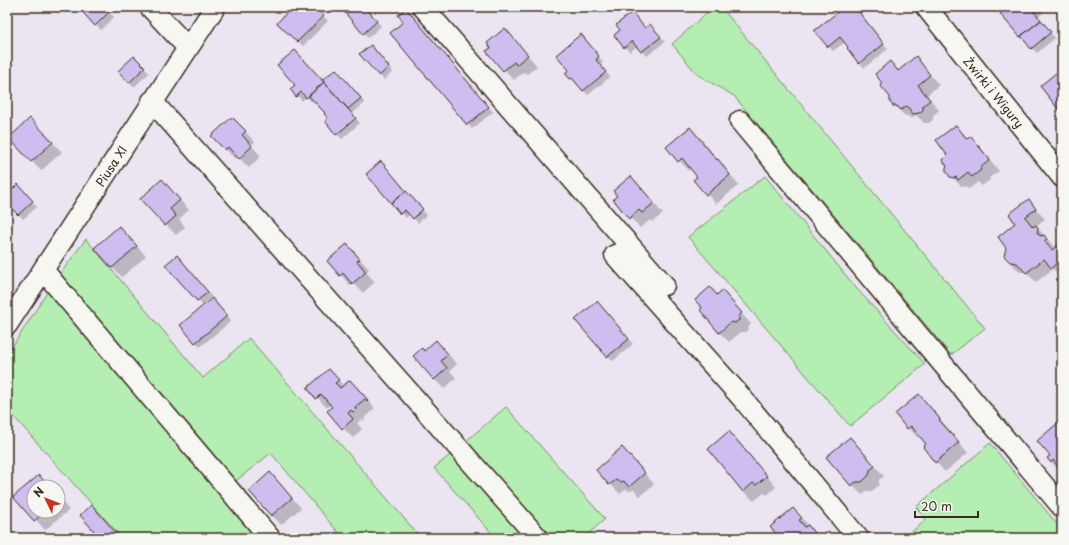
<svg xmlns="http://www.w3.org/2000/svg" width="1069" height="545" viewBox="0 0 1069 545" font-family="'Playpen Sans',sans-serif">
  <rect width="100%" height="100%" fill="#eae5f1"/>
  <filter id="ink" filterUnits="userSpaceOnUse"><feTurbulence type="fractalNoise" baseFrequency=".025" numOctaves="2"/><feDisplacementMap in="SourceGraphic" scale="8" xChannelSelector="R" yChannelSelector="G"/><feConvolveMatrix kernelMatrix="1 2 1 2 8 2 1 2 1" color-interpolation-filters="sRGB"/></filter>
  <g filter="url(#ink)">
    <path fill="#b5eeb2" stroke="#788c68" d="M713 7H721L985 328 951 355 734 96 698 75 672 44Z
      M765 176 857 289 925 364 850 426 688 237Z
      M86 239 203 378 249 338 421 538H343L271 453 232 484 57 278Z
      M50 288 262 538H122L7 409V355Z
      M506 407 605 519 584 538H548L465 442Z
      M990 443 1062 530V538H904L926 520 916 507Z
      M454 452 531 538H496L434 468Z"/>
    <path fill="#0003" d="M79 7H104L114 17 101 30Z
      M293 7H314L328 21 303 46 278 23Z
      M341 7H365L381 26 368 38Z
      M846 7H855L888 49 864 68 845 42 833 51 828 46Z
      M1010 7H1038L1043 13 1038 17 1055 38 1037 53 1021 37 1002 14Z
      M410 14 493 112 472 129 468 124Z
      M645 29 655 30 665 42 647 56 637 46 630 52 625 47Z
      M514 39 537 66 527 74 524 72 514 80 488 51Z
      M585 40 603 62 600 65 610 77 588 95 567 73 570 70Z
      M375 51 393 72 384 80 361 54Z
      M134 57 149 73 134 87 129 83Z
      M916 58 939 85 927 95 939 110 933 116V120L929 123H924L916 115 911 119 908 116 904 115 894 105 890 62 899 71Z
      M340 75 365 103 352 114 360 123 342 139 337 134 326 114 314 100 312 102 306 97 302 101 292 89Z
      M956 126 969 140 971 138 981 148 999 171 989 178 990 180 982 186 978 182 969 189 966 186 965 187 961 186 951 176 949 166V155Z
      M242 128 255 142 251 145 261 156 249 168 238 157 235 159 213 136Z
      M690 128 700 138 739 185 716 204 707 194 699 177 692 168 689 171 667 147Z
      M40 129 62 152 41 171 10 138Z
      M385 167 427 215 418 223 410 214 406 218 401 213Z
      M641 188 663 214 652 222 650 220 640 228 614 199Z
      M171 190 189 210 179 219 185 227 176 235 142 199Z
      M23 191 37 207 23 219 7 201V196Z
      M1028 200 1045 219 1036 226 1056 249 1062 243 1061 277 1053 269 1036 282 1026 272H1020L1010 262 1017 223Z
      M119 227 146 256 122 277 112 267Z
      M356 255 369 269 366 272 375 282 363 293 353 283 350 285 341 275Z
      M181 261 212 297 202 305 167 265Z
      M710 288 718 296 722 292 751 324 749 326 748 330 745 332H741L729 342 719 332 703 308Z
      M217 304 231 321 200 347 196 342Z
      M602 307 633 344 613 361 577 320Z
      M436 341 457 364 450 371 456 378 444 389 434 379 424 352Z
      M338 380 344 386 350 381 375 408 364 418 365 419 363 421 362 419 357 423 362 429 353 438 343 428 334 407 331 404 327 408 309 388Z
      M919 395 929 405 968 453 945 472 936 462 928 444 921 436 918 438 896 414Z
      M1062 426V471L1061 472 1051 462V456Z
      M729 432 739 442 776 487 767 495 764 493 754 501 744 492 709 449Z
      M850 438 884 476 879 480V485L872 491H866L862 495 852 485Z
      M622 448 654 484 640 496 634 490 629 491 626 489 620 494 597 470Z
      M39 476 50 487H34V511H58V497L69 510 45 530 15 497Z
      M279 483 301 508 281 525 250 491Z
      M793 509 803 519 811 528 810 529 819 538H781Z"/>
    <path fill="#cebeef" stroke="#3b2a1e" d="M78 7H106L110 11 95 26Z
      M292 7H315L324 16 297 42 277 23Z
      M340 7H365L377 21 363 34Z
      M844 7H855L884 44 859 64 847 48 848 47 840 37 828 47 814 31Z
      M1009 7H1039L1034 12 1041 20 1020 37 1000 14Z
      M406 8 489 107 467 125 390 33 403 22 398 15Z
      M632 12 645 28 650 24 661 37 641 52 632 41 624 48 614 35 620 30 616 25Z
      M1041 20 1051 32 1031 49 1021 36Z
      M505 28 528 55 516 65 514 62 503 71 486 51 491 48 487 43Z
      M581 34 599 56 596 60 606 72 583 91 572 78 570 79 565 73 569 70 556 55Z
      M371 45 389 67 379 76 359 54Z
      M295 50 324 82 306 98 301 92 296 97 290 89 295 85 277 65Z
      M134 56 145 67 129 83 118 71Z
      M916 56 930 75 918 85 930 100 923 106V110L919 113 913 114 907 106 901 110 897 106H893L890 102V97L880 85 882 83 875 74 890 61 898 71Z
      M1062 68V114L1040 86Z
      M336 69 361 98 348 109 322 80Z
      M324 82 356 118 336 135 325 121 328 118 324 114 325 113 309 96Z
      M232 117 246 131 242 135 252 146 239 159 228 147 225 150 211 136Z
      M30 118 53 142 31 162 9 138Z
      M956 125 967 139 971 137 990 160 980 168 981 170 972 177 968 172 958 180 956 177 954 178 950 177 946 171V167L947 166 942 160 947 155 936 140Z
      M690 127 717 160 718 159 730 175 706 195 693 180 697 177 682 158 678 162 666 147Z
      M381 161 406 191 391 203 366 174Z
      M631 176 654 203 642 213 639 210 629 219 613 199 617 196 613 191Z
      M162 179 180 200 170 209 176 216 165 226 140 199Z
      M18 184 33 201 18 215 7 203V195Z
      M406 191 423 209 413 219 405 210 400 214 391 203Z
      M1029 199 1036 209 1025 217 1033 227 1036 225 1038 228 1037 232 1040 236 1044 235 1047 239 1044 241 1052 250 1062 242V259L1051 268 1044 259 1026 273 1017 263 1010 262 1004 256 1006 248 998 237 1015 223 1009 214Z
      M119 226 137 246 112 268 94 248Z
      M347 244 360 259 357 261 366 272 352 284 343 273 340 276 327 261Z
      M177 255 208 292 197 301 165 265Z
      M710 287 717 295 722 290 742 313 739 316V320L735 323 731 322 719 333 700 310 702 308 695 300Z
      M212 298 227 316 195 343 180 325Z
      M597 301 629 339 607 357 575 320Z
      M436 340 448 354 441 361 447 368 434 380 413 356 422 348 424 351Z
      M329 369 339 380 335 383 340 388 350 380 368 400 367 401 365 399 355 407 356 409 353 412 351 410 348 413 353 419 342 429 327 411 332 407 321 394 316 399 307 388Z
      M919 394 940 419 939 420 959 442 935 463 923 447 926 444 911 426 907 429 895 414Z
      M1059 422 1062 426V471L1053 460 1051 463 1047 458 1050 456 1037 441Z
      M729 431 767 476 756 485 753 483 743 492 708 449Z
      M850 437 875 466 870 470 869 475 862 482H856L851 486 826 457Z
      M622 447 645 473 629 487 624 481 620 482 616 480 609 485 596 470Z
      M270 472 292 498 271 516 249 491Z
      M39 475 49 487H34V511H46L34 521 13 497Z
      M92 505 120 538H100L80 515Z
      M793 508 802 518 799 520 805 527 808 525 818 538H780L770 527Z"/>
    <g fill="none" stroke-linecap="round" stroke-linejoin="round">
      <defs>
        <path id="minor" d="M150 7 188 48
          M423 7 664 285
          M926 7 1062 177
          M152 101 538 538
          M740 121 1062 507
          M615 255 742 398 858 538
          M43 270 270 538
          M7 325 215 7"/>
      </defs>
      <use href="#minor" stroke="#3b2a1e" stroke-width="23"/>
      <use href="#minor" stroke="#f6f6f2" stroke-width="20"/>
    </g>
  </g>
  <g text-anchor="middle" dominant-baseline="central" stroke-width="3" stroke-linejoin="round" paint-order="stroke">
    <g font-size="12" fill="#3b2a1e" stroke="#f6f6f2">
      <text transform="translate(994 92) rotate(51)">Żwirki i Wigury</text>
      <text transform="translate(111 166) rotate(-57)">Piusa XI</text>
    </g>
  </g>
  <rect width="1069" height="545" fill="none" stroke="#f6f6f2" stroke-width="24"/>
  <rect x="12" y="12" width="1045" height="521" fill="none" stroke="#3b2a1e" stroke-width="1.5" filter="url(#ink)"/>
  <g transform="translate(46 499) rotate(313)"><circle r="19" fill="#f6f6f2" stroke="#aba49d"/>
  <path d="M0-3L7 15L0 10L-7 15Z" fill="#c8321e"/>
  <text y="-6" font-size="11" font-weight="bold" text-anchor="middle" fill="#3b2a1e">N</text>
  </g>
  <path d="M915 511v6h63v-6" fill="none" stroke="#3b2a1e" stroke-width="2"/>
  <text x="921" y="511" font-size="12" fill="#3b2a1e" stroke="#f6f6f2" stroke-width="3" paint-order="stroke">20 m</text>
</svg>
